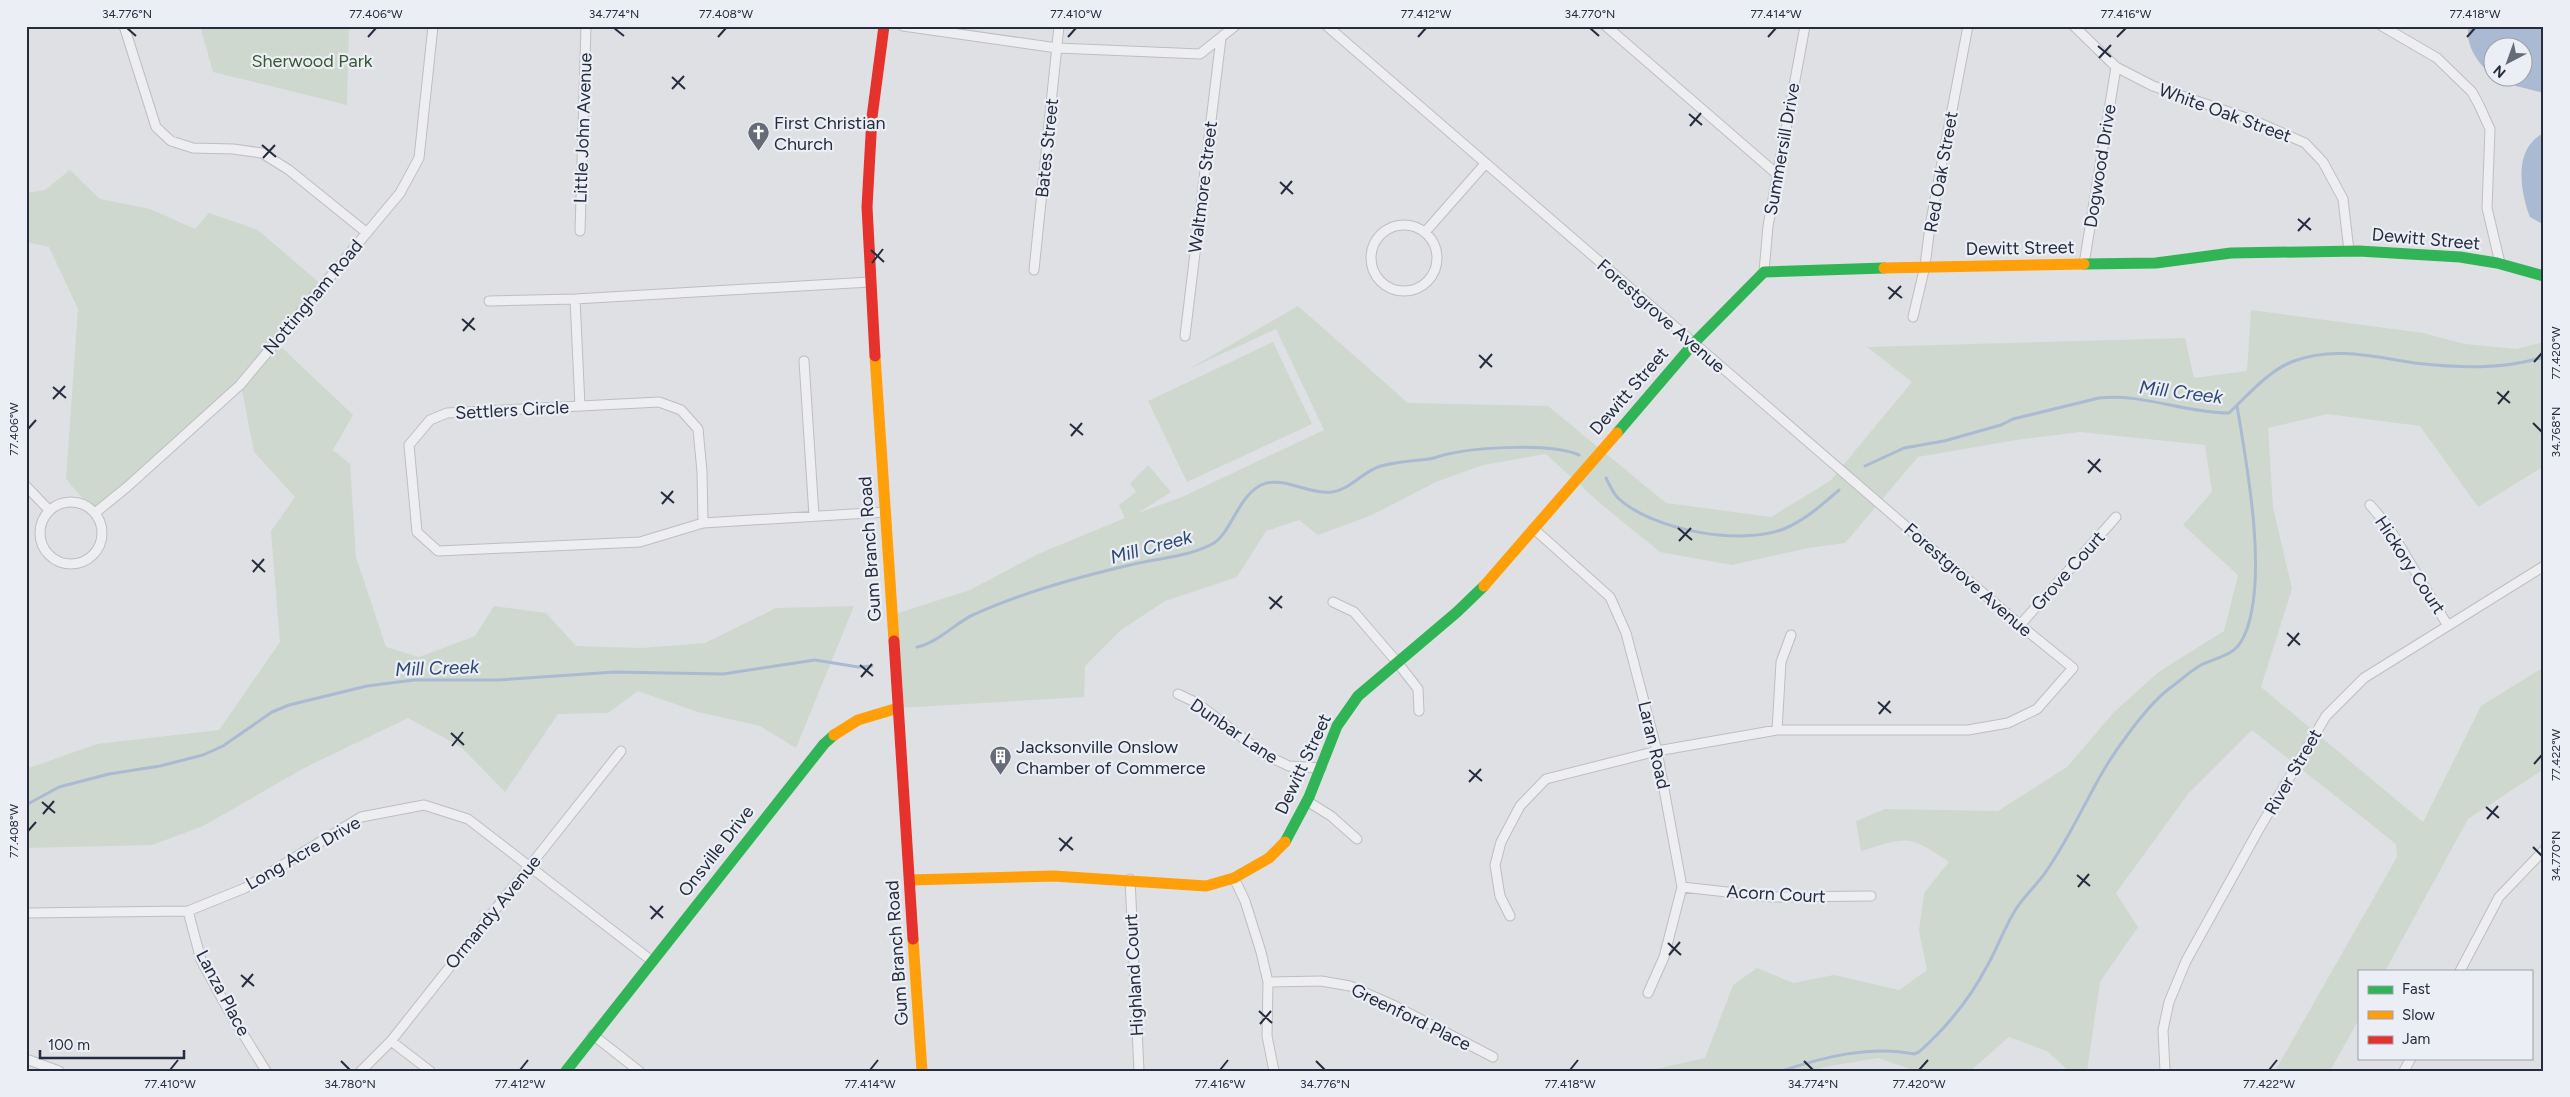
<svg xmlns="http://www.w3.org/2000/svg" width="2570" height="1097" viewBox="0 0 2570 1097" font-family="Figtree,sans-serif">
  <rect width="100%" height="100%" fill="#dfe0e4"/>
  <path fill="#ced8ce" d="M200 26H349L347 105 213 72Z
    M70 170 100 199 150 209 195 229 209 213 258 230 323 286 276 342 353 415 333 450 350 464 356 557 386 647 419 657 475 636 494 606 546 613 576 646 642 648 705 643 776 608 854 606 796 748 760 726 698 712 638 691 608 713 558 714 505 792 461 747 408 718 306 767 203 826 152 845 26 848V769L97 744 219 730 280 642 271 531 295 497 254 452 241 385 95 513 66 479 78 309 49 247 26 242V193L45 190Z
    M1298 306 1408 403 1548 406 1666 503 1771 517 1830 481 1912 382 1867 347 2185 338 2194 378 2247 371 2251 310 2423 333 2465 344 2516 349 2544 342V466L2478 507 2420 426 2327 414 2268 428 2273 507 2292 589 2261 687 2423 822 2481 706 2544 667V769L2468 819 2385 971H2359V1019L2330 1071H2275L2397 857 2396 844 2252 730 2188 794 2116 893 2138 927 2100 982 2087 1071H2069L2047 1051 2009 1037 1970 1071H1916L1878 1058 1824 1067 1814 1071H1647L1705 1058 1733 985 1757 968 1793 983 1834 975 1899 990 1927 970 1919 931 1924 893 1949 862C1907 834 1909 837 1861 851L1856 821 1885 809 1998 811 2067 767 2114 712 2160 671 2224 631 2238 575 2183 525 2212 492 2205 445 2080 432 2016 440 1918 457 1845 543 1808 548 1732 565 1660 552 1602 505 1546 454 1483 465 1436 482 1372 515 1318 535 1299 520 1266 531 1237 577 1165 601 1121 630 1085 666 1084 697 898 708 892 615 970 590 1038 554 1125 518 1119 505 1136 492 1130 484 1148 465 1171 492 1138 513 1182 497 1324 430 1276 329 1189 369Z
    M1273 342 1312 424 1187 482 1148 401Z"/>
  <path fill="#aabad2" d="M2469 26H2544V93L2512 85 2495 78H2522V48H2492V75C2479 65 2464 44 2469 26Z
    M2544 133V225L2530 217C2520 191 2513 148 2544 133Z"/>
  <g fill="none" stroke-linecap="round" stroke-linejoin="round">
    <path stroke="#aabad2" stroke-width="3" d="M1865 466 1904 448 1944 441 2001 425 2013 419 2099 398C2141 393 2185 413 2229 413 2248 395 2269 370 2294 361 2334 346 2375 357 2415 363 2460 368 2500 370 2544 357
      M1606 478C1609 484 1613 493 1618 498 1652 530 1742 547 1786 528 1805 520 1823 504 1839 490
      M917 647C938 643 956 622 975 614 1024 592 1078 577 1130 565 1157 558 1190 557 1214 543 1231 532 1238 497 1261 485 1282 475 1309 495 1332 492 1350 490 1363 471 1381 466 1397 461 1413 461 1429 459 1436 458 1442 455 1448 454 1478 447 1551 443 1579 455
      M26 805 59 787 109 774 160 766 203 755 223 746 272 712 289 705 367 686 414 680H498L615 672 723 674 815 660 858 667 872 666
      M1782 1071C1823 1057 1871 1045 1914 1054L1919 1052C1946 1028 1969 1000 1986 968 1997 949 2004 928 2016 909 2025 895 2038 884 2047 870 2077 827 2094 778 2126 737 2139 719 2153 701 2170 688 2180 681 2190 671 2201 665 2224 654 2237 657 2247 629 2267 571 2247 466 2237 406"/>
    <defs>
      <path id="street" d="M124 26 156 127 171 141 193 148 233 149 262 153 289 170 367 233
        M903 26 1057 48 1200 54 1235 26
        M1327 26 2020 625 2073 668 2037 709 2008 723 1968 730H1777L1657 751 1546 779 1520 806 1501 842 1495 865 1500 896 1510 916
        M1606 26 1778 175
        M2074 26 2116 67 2153 86 2255 121 2305 143 2323 162 2343 199 2349 251
        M2382 26 2437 58 2472 92 2479 105 2490 129 2487 208 2500 263
        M1371 258a33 33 0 1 1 66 0a33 33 0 1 1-66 0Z
        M580 231 586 26
        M1426 231 1485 164
        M2084 264 2116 67
        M1034 270 1059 26
        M1764 272 1768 226 1805 26
        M575 299 580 406
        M489 301 575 299 870 282
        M1913 317 1925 266 1930 226 1968 26
        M1185 336 1221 38
        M804 361 814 516
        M26 486 49 510
        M40 533a31 31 0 1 1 62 0a31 31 0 1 1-62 0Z
        M2370 505 2388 526 2448 626
        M95 513 127 487 240 385 400 193 419 158 433 26
        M703 523 702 472 698 429 681 410 659 402 447 413 430 420 409 445 417 532 438 551 640 542 703 523 885 512
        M1534 529 1610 597 1626 633 1657 751 1682 887 1664 957 1648 993
        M1333 602 1354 612 1397 662 1418 689 1419 711
        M2020 625 2116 517
        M1178 694 1197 703 1265 755 1289 766 1321 768
        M1777 730 1781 662 1791 635
        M1307 801 1331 816 1357 839
        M1234 878 1245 901 1261 952 1268 982 1267 1036 1274 1071
        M1130 879 1139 1071
        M1682 887 1772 897 1871 896
        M188 911 201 960 230 1013 266 1071
        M26 913 188 911 245 888 361 817 424 805 468 819 652 961
        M2460 971 2499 897 2544 850
        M1268 982 1321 981 1350 986 1393 1005 1493 1057
        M593 1035 639 1071
        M391 1041 430 1071
        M26 1059 59 1071
        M361 1071 391 1041 621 751
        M2165 1071 2163 1030 2169 1002 2186 961 2259 829 2326 716 2364 678 2544 566
        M2404 1071 2411 1058"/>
    </defs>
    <use href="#street" stroke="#bdbec2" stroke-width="11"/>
    <use href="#street" stroke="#eeeef1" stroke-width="9"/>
    <path stroke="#30b455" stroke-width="11" d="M2084 264 2156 263 2231 253 2359 251 2460 257 2497 263 2544 276
      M1617 433 1694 343 1764 272 1884 268
      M1285 842 1309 797 1337 726 1358 696 1457 612 1484 586
      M566 1071 824 744 834 735"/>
    <path stroke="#ff9f0a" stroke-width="11" d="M1884 268 2084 264
      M875 356 894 641
      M1484 586 1617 433
      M834 735 858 720 898 708
      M910 880 1054 876 1206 886 1234 878 1269 858 1285 842
      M913 939 922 1071"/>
    <path stroke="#e5322d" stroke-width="11" d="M875 356 867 207 872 117 884 26
      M894 641 913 939"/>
  </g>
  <path fill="none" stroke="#252c3e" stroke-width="2" d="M127 28 136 36M614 28 624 36M1590 28 1599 36M368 37 376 28M718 37 726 28M1068 37 1076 28M1418 37 1426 28M1768 37 1776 28M2117 37 2126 28M2467 37 2475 28M2098 46 2111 57M2099 58 2111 45M672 77 685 89M672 89 684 76M1689 114 1702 125M1690 126 1701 113M262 145 276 157M263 158 275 145M1280 182 1293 194M1281 194 1292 181M2298 219 2311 230M2298 231 2310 218M871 250 884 262M872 263 883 249M1888 287 1902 298M1889 299 1901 286M462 319 475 330M463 331 474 318M1479 355 1492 367M2534 362 2542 353M1480 368 1492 354M53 387 66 398M2497 392 2510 403M53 399 65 386M2498 404 2509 391M2533 423 2542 432M1070 424 1083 435M28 429 36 420M1071 436 1082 423M2088 460 2101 472M2088 473 2100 459M661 492 674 503M662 504 673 491M1678 528 1692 540M1679 541 1691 528M252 560 265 572M253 572 264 559M1269 597 1282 608M1270 609 1282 596M2287 633 2300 645M2288 646 2299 633M860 665 873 676M861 677 872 664M1878 702 1891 713M1879 714 1890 701M451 733 464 745M452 746 463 732M2534 764 2542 755M1469 770 1482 781M1469 782 1481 769M42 802 55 813M2486 807 2499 818M43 814 54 801M2487 819 2498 806M28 831 36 822M1059 838 1073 850M2533 847 2542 856M1060 851 1072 837M2077 875 2090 886M2078 887 2089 874M650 906 663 918M651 919 663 906M1668 943 1681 955M1669 955 1680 942M241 975 254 986M242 987 253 974M1259 1011 1272 1023M1260 1024 1271 1011M341 1061 350 1070M1316 1061 1325 1070M1804 1061 1813 1070M170 1070 178 1060M520 1070 528 1060M870 1070 878 1060M1220 1070 1228 1060M1570 1070 1578 1060M1919 1070 1928 1060M2269 1070 2277 1060"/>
  <defs>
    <symbol id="church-pin" viewBox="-11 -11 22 30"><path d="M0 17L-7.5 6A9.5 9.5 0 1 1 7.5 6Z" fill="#666b78" stroke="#ebeef5"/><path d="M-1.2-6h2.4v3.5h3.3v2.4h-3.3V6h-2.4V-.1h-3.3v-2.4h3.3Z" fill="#fff"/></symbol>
    <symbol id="building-pin" viewBox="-11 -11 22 30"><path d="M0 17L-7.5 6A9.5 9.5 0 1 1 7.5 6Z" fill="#666b78" stroke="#ebeef5"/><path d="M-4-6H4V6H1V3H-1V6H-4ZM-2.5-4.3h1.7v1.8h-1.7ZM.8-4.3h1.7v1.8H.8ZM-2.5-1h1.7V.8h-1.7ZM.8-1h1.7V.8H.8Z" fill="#fff"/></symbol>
  </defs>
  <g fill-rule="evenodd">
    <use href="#church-pin" x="746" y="120" width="25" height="34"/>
    <use href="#building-pin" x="988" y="744" width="25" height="34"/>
  </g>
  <g text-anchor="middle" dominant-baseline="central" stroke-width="4.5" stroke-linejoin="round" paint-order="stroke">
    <g font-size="18" fill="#365a31" stroke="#ebeef5">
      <text x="312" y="61">Sherwood Park</text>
    </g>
    <g font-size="18" fill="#252c3e" stroke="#ebeef5">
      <text transform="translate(2225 113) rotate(20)">White Oak Street</text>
      <text transform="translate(583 128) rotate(-88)">Little John Avenue</text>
      <text transform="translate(1047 148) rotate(-84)">Bates Street</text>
      <text transform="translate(1782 149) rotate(-80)">Summersill Drive</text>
      <text transform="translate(2100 166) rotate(-81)">Dogwood Drive</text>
      <text transform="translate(1941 172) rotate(-80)">Red Oak Street</text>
      <text transform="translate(1203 187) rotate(-83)">Waltmore Street</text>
      <text transform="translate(2426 239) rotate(5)">Dewitt Street</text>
      <text transform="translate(2020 248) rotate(-1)">Dewitt Street</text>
      <text transform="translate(313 297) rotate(-50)">Nottingham Road</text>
      <text transform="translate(1661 316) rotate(41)">Forestgrove Avenue</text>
      <text transform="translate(1629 391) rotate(-49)">Dewitt Street</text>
      <text transform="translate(512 410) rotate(-3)">Settlers Circle</text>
      <text transform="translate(870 549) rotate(-94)">Gum Branch Road</text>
      <text transform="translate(2410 565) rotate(57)">Hickory Court</text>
      <text transform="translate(2068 571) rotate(-48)">Grove Court</text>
      <text transform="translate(1968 580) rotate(41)">Forestgrove Avenue</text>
      <text transform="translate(1234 731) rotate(34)">Dunbar Lane</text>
      <text transform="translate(1654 745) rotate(77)">Laran Road</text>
      <text transform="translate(1303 764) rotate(-65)">Dewitt Street</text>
      <text transform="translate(2293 772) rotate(-60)">River Street</text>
      <text transform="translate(716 851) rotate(-52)">Onsville Drive</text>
      <text transform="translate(303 853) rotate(-30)">Long Acre Drive</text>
      <text transform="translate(1776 894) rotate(3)">Acorn Court</text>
      <text transform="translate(493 912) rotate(-51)">Ormandy Avenue</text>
      <text transform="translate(897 953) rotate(-94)">Gum Branch Road</text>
      <text transform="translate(1134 975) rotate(-93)">Highland Court</text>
      <text transform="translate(223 993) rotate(62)">Lanza Place</text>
      <text transform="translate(1411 1017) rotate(26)">Greenford Place</text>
    </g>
    <g font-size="18" fill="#252c3e" stroke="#ebeef5" text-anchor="start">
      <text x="774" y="123">First Christian<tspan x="774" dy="21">Church</tspan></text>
      <text x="1016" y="747">Jacksonville Onslow<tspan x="1016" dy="21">Chamber of Commerce</tspan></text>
    </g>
    <g font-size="19" font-style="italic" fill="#2d4874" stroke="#ebeef5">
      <text transform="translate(2181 392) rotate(7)">Mill Creek</text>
      <text transform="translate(1151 547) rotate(-15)">Mill Creek</text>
      <text transform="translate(437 668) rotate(-2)">Mill Creek</text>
    </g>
  </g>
  <rect width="2570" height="1097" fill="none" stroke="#ebeef5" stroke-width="55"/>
  <rect x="2358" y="970" width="175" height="90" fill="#ebeef5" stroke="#9ca0ac"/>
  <rect x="2368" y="986" width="25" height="8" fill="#30b455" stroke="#9ca0ac"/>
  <text x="2402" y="994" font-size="15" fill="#252c3e">Fast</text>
  <rect x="2368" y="1011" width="25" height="8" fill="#ff9f0a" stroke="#9ca0ac"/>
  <text x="2402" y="1020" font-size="15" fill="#252c3e">Slow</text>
  <rect x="2368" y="1036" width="25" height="8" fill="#e5322d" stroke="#9ca0ac"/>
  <text x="2402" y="1044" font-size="15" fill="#252c3e">Jam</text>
  <g transform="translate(2508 62) rotate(221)"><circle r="24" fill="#ebeef5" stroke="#9ca0ac"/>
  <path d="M0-4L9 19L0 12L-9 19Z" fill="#666b78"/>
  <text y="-8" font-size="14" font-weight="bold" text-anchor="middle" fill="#252c3e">N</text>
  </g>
  <path d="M40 1050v8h144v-8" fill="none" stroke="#252c3e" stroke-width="2.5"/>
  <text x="48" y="1050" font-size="15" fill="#252c3e" stroke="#ebeef5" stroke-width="4" paint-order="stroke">100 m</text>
  <rect x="28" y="28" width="2514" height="1042" fill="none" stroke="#252c3e" stroke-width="2"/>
  <g font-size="12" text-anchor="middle" fill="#252c3e">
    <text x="127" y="18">34.776°N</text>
    <text x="376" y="18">77.406°W</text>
    <text x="614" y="18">34.774°N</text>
    <text x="726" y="18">77.408°W</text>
    <text x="1076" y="18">77.410°W</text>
    <text x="1426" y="18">77.412°W</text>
    <text x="1590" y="18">34.770°N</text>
    <text x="1776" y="18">77.414°W</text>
    <text x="2126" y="18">77.416°W</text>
    <text x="2475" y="18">77.418°W</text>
    <text transform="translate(2556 353) rotate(-90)" y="4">77.420°W</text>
    <text transform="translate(14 429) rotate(-90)" y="4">77.406°W</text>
    <text transform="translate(2556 432) rotate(-90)" y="4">34.768°N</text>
    <text transform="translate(2556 755) rotate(-90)" y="4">77.422°W</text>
    <text transform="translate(14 831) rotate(-90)" y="4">77.408°W</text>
    <text transform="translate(2556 856) rotate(-90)" y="4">34.770°N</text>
    <text x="170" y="1088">77.410°W</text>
    <text x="350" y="1088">34.780°N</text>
    <text x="520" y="1088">77.412°W</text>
    <text x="870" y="1088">77.414°W</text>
    <text x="1220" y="1088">77.416°W</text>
    <text x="1325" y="1088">34.776°N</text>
    <text x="1570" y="1088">77.418°W</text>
    <text x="1813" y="1088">34.774°N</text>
    <text x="1919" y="1088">77.420°W</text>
    <text x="2269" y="1088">77.422°W</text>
  </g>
</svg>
